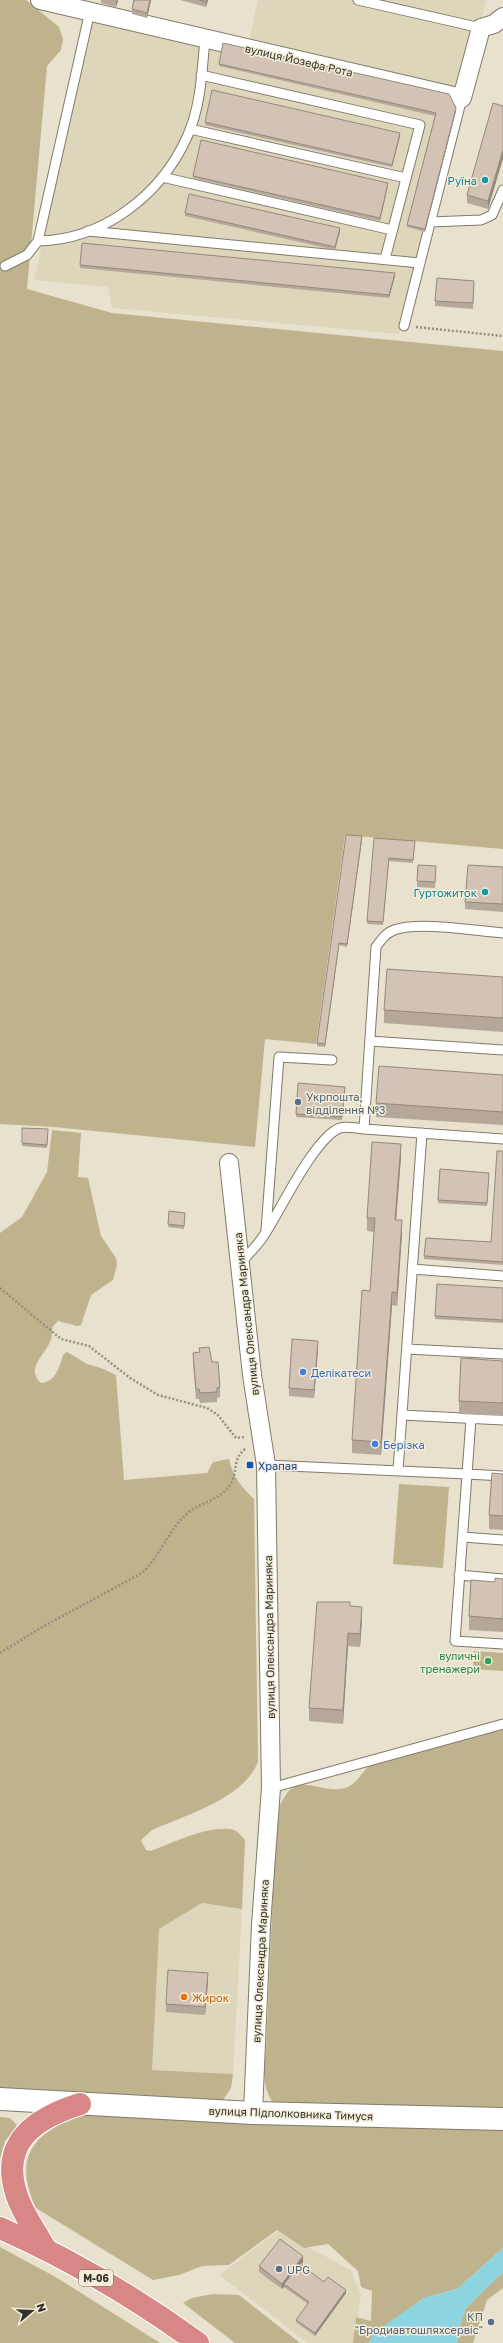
<svg xmlns="http://www.w3.org/2000/svg" width="503" height="2343" viewBox="0 0 503 2343" font-family="'Golos Text',sans-serif">
  <rect width="100%" height="100%" fill="#e7e1cd"/>
  <path fill="#ded6bb" d="M258 0H486L462 91 249 40Z
    M93 16 449 97 425 232 399 334 112 308 108 287 34 280Z
    M202 1903 242 1909 233 2074 82 2066 159 1929Z
    M278 2231 351 2270 361 2295 354 2343H308L219 2275Z"/>
  <path fill="#beb38d" d="M0 0H26L59 27 63 39 61 50 47 66 27 289 112 313 503 351V849L345 835 316 1044 265 1039 255 1147 54 1127 0 1124Z
    M52 1130 81 1133 78 1177 88 1178 101 1236 116 1258 117 1265 113 1280 91 1295 81 1325 77 1326 58 1321 53 1326C51 1331 53 1337 50 1342 44 1356 25 1369 41 1383 55 1383 60 1366 63 1355L67 1352 87 1364 101 1368 116 1375 124 1480 207 1473 213 1462 229 1459C232 1475 242 1488 254 1499L258 1762C243 1799 186 1815 152 1830L141 1840 146 1850 151 1851C175 1842 204 1827 230 1829 237 1830 241 1835 245 1840L242 1909 202 1903 159 1929 152 2070 233 2074 231 2088 223 2100 0 2091V1233L22 1217 47 1172Z
    M399 1484 449 1487 443 1568 393 1564Z
    M474 1651 503 1653V1671L473 1669Z
    M503 1729V2109L273 2103C263 2087 263 2072 266 2053L276 1817C293 1760 317 1798 348 1787 357 1783 362 1772 370 1765Z
    M79 2115 503 2128V2248L457 2289 424 2298 373 2335 369 2343H353L356 2317 371 2321 372 2291 361 2287 358 2271 328 2244 304 2248 277 2230 229 2265 202 2266 179 2275 153 2280 36 2208C13 2158 32 2135 79 2115Z
    M0 2117 10 2118 17 2125 16 2129 5 2141 0 2159Z
    M0 2247 59 2279 160 2343H0Z
    M503 2272V2288L487 2300 473 2343H457L459 2328 466 2308Z
    M213 2294 239 2295 300 2343H235L183 2303 192 2298Z"/>
  <path fill="#8cd5e0" d="M503 2248V2272L466 2308 459 2328 457 2343H369L373 2335 382 2327 424 2298 457 2289Z"/>
  <g fill="none" stroke-linecap="round" stroke-linejoin="round">
    <defs>
      <path id="service" d="M358 0 481 28
        M201 75 420 125 385 259
        M190 129 406 178
        M162 177 392 230
        M430 222 481 220 492 215 503 190
        M88 231 420 263
        M38 241C103 240 161 195 187 137 201 107 202 71 205 38
        M5 266 27 255 38 241 90 11
        M404 326 462 98
        M370 1041 503 1050
        M364 1129 503 1139
        M266 1230 279 1057 332 1060
        M241 1263C249 1253 260 1243 266 1232 281 1209 315 1137 340 1128 346 1126 358 1128 364 1129L376 947C381 940 386 933 394 930 420 921 475 931 503 933
        M412 1269 503 1276
        M407 1349 503 1354
        M402 1415 503 1420
        M471 1419 467 1474 503 1476
        M266 1465 467 1474 455 1641 503 1644
        M398 1470 422 1133
        M463 1537 503 1540
        M459 1575 503 1579
        M271 1788 503 1724"/>
      <path id="minor" d="M40 0 462 98 481 28 494 24 503 17
        M229 1163 252 1375 266 1465 271 1788 261 1925 253 2113"/>
      <path id="secondary" d="M0 2099 253 2113 503 2119"/>
      <path id="trunk" d="M0 2228C70 2259 136 2298 198 2343
        M45 2248C35 2230 22 2213 16 2193 0 2141 36 2118 80 2104"/>
    </defs>
    <use href="#service" stroke="#807b69" stroke-width="11"/>
    <use href="#minor" stroke="#807b69" stroke-width="20"/>
    <use href="#secondary" stroke="#807b69" stroke-width="24"/>
    <use href="#trunk" stroke="#fff" stroke-width="24"/>
    <path stroke="#949082" stroke-width="2.5" stroke-dasharray="2 2" stroke-linecap="butt" d="M416 327 503 336
      M0 1288 61 1339 89 1346 130 1378 158 1395 207 1408 218 1415 236 1438 245 1437
      M0 1653 44 1626 142 1573C161 1555 169 1528 189 1512 202 1502 220 1500 230 1485 239 1471 231 1460 246 1448"/>
    <use href="#service" stroke="#fff" stroke-width="9"/>
    <use href="#minor" stroke="#fff" stroke-width="18"/>
    <use href="#secondary" stroke="#fff" stroke-width="22"/>
    <use href="#trunk" stroke="#d68786" stroke-width="22"/>
  </g>
  <path fill="#b5a89b" d="M101 0H118L116 7 101 3Z
    M151 0 147 18 132 14V9Z
    M180 0H208L206 7Z
    M219 64 456 111 425 232 407 227V225L435 116 219 66Z
    M503 106V158L488 209 467 203V195Z
    M205 122 400 136 392 167 205 125Z
    M193 176 388 185 380 221 193 178Z
    M185 213 340 231 335 250 185 216Z
    M80 265 395 276 389 298 80 268Z
    M474 286 473 309 435 306V301Z
    M374 838 415 841 413 863 389 861 383 925 367 924Z
    M362 839 347 947 339 945 325 1047 317 1046V1043Z
    M503 867V912L465 909V902Z
    M436 871 435 888 417 887V881Z
    M503 977V1032L384 1023V1010Z
    M503 1075V1125L376 1117V1103Z
    M298 1083 345 1087 342 1120 296 1117Z
    M22 1128 48 1129 47 1148 22 1146Z
    M503 1151V1265L424 1259 426 1238 491 1242Z
    M401 1157 396 1220 402 1234 397 1306 392 1305 381 1455 352 1453V1440L370 1291 374 1232 367 1231V1218Z
    M440 1169 489 1173 487 1206 438 1203Z
    M169 1211 185 1213 184 1229 168 1227Z
    M437 1284 503 1288V1323L435 1319Z
    M199 1348 212 1362 220 1387V1397L217 1398V1402L200 1403 199 1399H196L193 1363V1353L199 1352Z
    M318 1349 314 1398 289 1396V1388Z
    M503 1361V1416L459 1414V1401Z
    M503 1474V1530L489 1529V1515Z
    M503 1579V1632L469 1630V1616Z
    M350 1606 362 1620 360 1647 348 1646 343 1724 309 1721V1708Z
    M208 1981 205 2015 166 2012V2004Z
    M303 2262 301 2265 324 2282 346 2293 315 2336 296 2322V2320L308 2304 284 2287 282 2289 259 2272V2266Z"/>
  <path fill="#94887e" d="M117 0H118L116 7V1Z
    M150 0H151L147 18V13Z
    M207 0H208L206 7V2Z
    M456 108V111L425 232V229Z
    M400 133V136L392 167V165Z
    M503 150V158L488 209V201Z
    M388 183V185L380 221V218Z
    M340 228V231L335 250V247Z
    M395 273V276L389 298V295Z
    M362 836V839L347 947V944Z
    M339 943V945L325 1047V1044Z
    M401 1144V1157L395 1233V1220Z
    M402 1220V1234L397 1306V1293Z
    M392 1292V1305L381 1455V1442Z
    M318 1341V1349L314 1398V1390Z
    M362 1607V1620L360 1647V1634Z
    M348 1633V1646L343 1724V1710Z
    M208 1973V1981L205 2015V2007Z
    M303 2256V2262L286 2285 284 2284V2287L282 2289V2284Z
    M346 2290V2293L315 2336V2333Z"/>
  <path fill="#d3c3b4" stroke="#94887e" d="M134 0H150L147 13 132 9Z
    M200 0H207L206 2Z
    M223 43 449 94 456 108 425 229 407 225 436 113 219 64Z
    M212 90 400 133 392 165 205 122Z
    M493 103 503 106V150L488 201 467 195Z
    M201 140 388 183 380 218 193 176Z
    M189 194 340 228 335 247 185 213Z
    M82 243 395 273 389 295 80 265Z
    M437 278 474 281 473 303 435 301Z
    M346 835 362 836 347 944 339 943 325 1044 317 1043Z
    M374 838 415 841 413 860 389 858 383 922 367 921Z
    M418 865 436 866 435 882 417 881Z
    M468 865 503 867V904L465 902Z
    M387 969 503 977V1018L384 1010Z
    M379 1066 503 1075V1112L376 1103Z
    M298 1083 345 1087 342 1117 296 1114Z
    M22 1128 48 1129 47 1145 22 1143Z
    M372 1142 401 1144 395 1220H402L397 1293 392 1292 381 1442 352 1440 362 1290 370 1291 375 1218H367Z
    M497 1151H503V1262L424 1256 426 1238 491 1242Z
    M440 1169 489 1173 487 1203 438 1200Z
    M169 1211 185 1213 184 1226 168 1224Z
    M437 1284 503 1288V1320L435 1316Z
    M292 1339 318 1341 314 1390 289 1388Z
    M209 1347 212 1362H218L220 1387 217 1388V1392L200 1393 199 1389H196L193 1353 200 1352 199 1348Z
    M461 1358 503 1361V1403L459 1401Z
    M492 1473 503 1474V1516L489 1515Z
    M495 1578 503 1579V1619L469 1616 471 1580 495 1582Z
    M317 1602H350V1606L362 1607 360 1634 348 1633 343 1710 309 1708Z
    M168 1970 208 1973 205 2007 166 2004Z
    M280 2239 303 2256 282 2284 259 2266Z
    M300 2264 324 2282 328 2277 346 2290 315 2333 296 2320 309 2302 284 2284Z"/>
  <g fill="#0f9aa8" stroke="#f4eeda" stroke-width="1.5">
    <circle cx="485" cy="180" r="4"/>
    <circle cx="485" cy="892" r="4"/>
  </g>
  <g fill="#5c6f8a" stroke="#f4eeda" stroke-width="1.5">
    <circle cx="298" cy="1102" r="4"/>
    <circle cx="279" cy="2269" r="4"/>
    <circle cx="491" cy="2322" r="4"/>
  </g>
  <g fill="#3f7fe0" stroke="#f4eeda" stroke-width="1.5">
    <circle cx="303" cy="1372" r="4"/>
    <circle cx="375" cy="1444" r="4"/>
  </g>
  <rect fill="#1a4fb4" stroke="#f4eeda" stroke-width="1.5" x="246" y="1461" width="8" height="8" rx="2"/>
  <circle fill="#2e9e5b" stroke="#f4eeda" stroke-width="1.5" cx="488" cy="1661" r="4"/>
  <circle fill="#e8710a" stroke="#f4eeda" stroke-width="1.5" cx="184" cy="1997" r="4"/>
  <g text-anchor="middle" dominant-baseline="central" stroke-width="3" stroke-linejoin="round" paint-order="stroke">
    <rect fill="#f4eeda" stroke="#6d6a5e" stroke-width="1" x="79" y="2270" width="34" height="16" rx="3"/>
    <g font-size="10" font-weight="bold" fill="#333129">
      <text x="96" y="2278">М-06</text>
    </g>
    <g font-size="11" fill="#333129" stroke="#f4eeda">
      <text transform="translate(299 60) rotate(13)">вулиця Йозефа Рота</text>
      <text transform="translate(246 1314) rotate(-96)">вулиця Олександра Мариняка</text>
      <text transform="translate(269 1637) rotate(-91)">вулиця Олександра Мариняка</text>
      <text transform="translate(260 1961) rotate(-87)">вулиця Олександра Мариняка</text>
      <text transform="translate(291 2113) rotate(2)">вулиця Підполковника Тимуся</text>
    </g>
    <g font-size="11" fill="#0d838f" stroke="#f4eeda" text-anchor="end">
      <text x="477" y="180">Руїна</text>
      <text x="477" y="892">Гуртожиток</text>
    </g>
    <g font-size="11" fill="#4e5e75" stroke="#f4eeda" text-anchor="start">
      <text x="306" y="1096">Укрпошта,<tspan x="306" dy="13">відділення №3</tspan></text>
      <text x="287" y="2269">UPG</text>
      <text x="483" y="2316" text-anchor="end">КП<tspan x="483" dy="13">"Бродиавтошляхсервіс"</tspan></text>
    </g>
    <g font-size="11" fill="#366cbe" stroke="#f4eeda" text-anchor="start">
      <text x="311" y="1372">Делікатеси</text>
      <text x="383" y="1444">Берізка</text>
    </g>
    <g font-size="11" fill="#164399" stroke="#f4eeda" text-anchor="start">
      <text x="258" y="1465">Храпая</text>
    </g>
    <g font-size="11" fill="#27864d" stroke="#f4eeda" text-anchor="end">
      <text x="480" y="1655">вуличні<tspan x="480" dy="13">тренажери</tspan></text>
    </g>
    <g font-size="11" fill="#c56008" stroke="#f4eeda" text-anchor="start">
      <text x="192" y="1997">Жирок</text>
    </g>
  </g>
  <g transform="translate(32 2311) rotate(71)" stroke="#f4eeda" stroke-width="3" paint-order="stroke">
  <path d="M0-3L7 15L0 10L-7 15Z" fill="#333129"/>
  <text y="-6" font-size="11" font-weight="bold" text-anchor="middle" fill="#333129">N</text>
  </g>
</svg>
